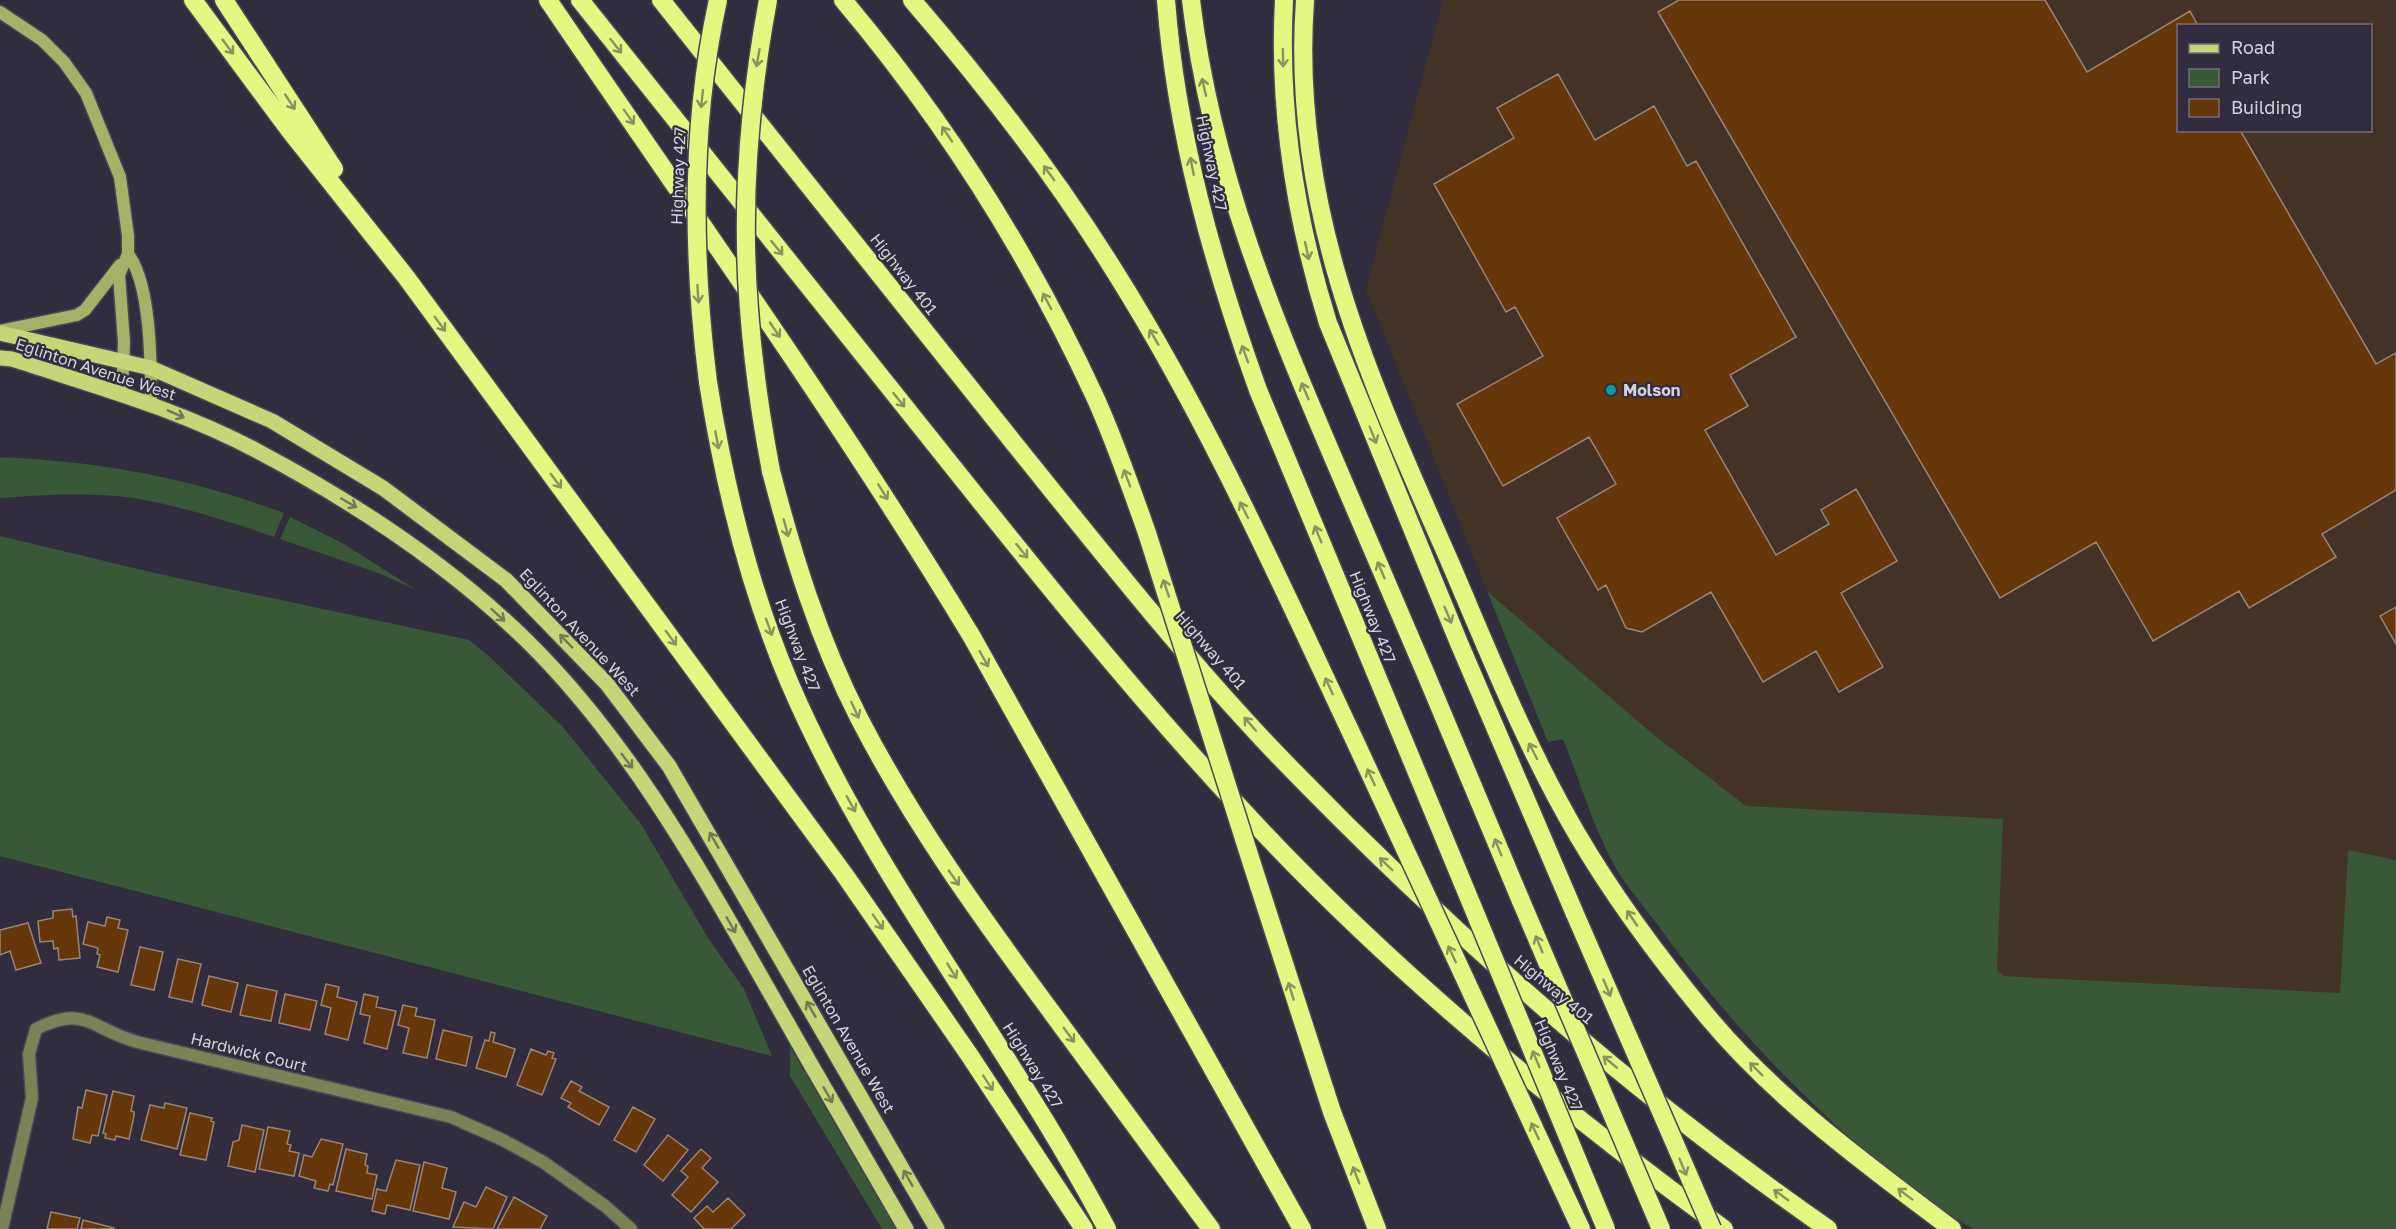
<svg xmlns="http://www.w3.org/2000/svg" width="2396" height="1229" viewBox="0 0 2396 1229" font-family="'Golos Text',sans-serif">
  <rect width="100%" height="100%" fill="#312c3e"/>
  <path fill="#433327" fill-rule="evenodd" d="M1443 0H2396V860L2348 851 2340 993 2004 976 1997 970 1906 815 1746 807 1654 735 1487 591 1366 289ZM2178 26H2370V130H2178Z"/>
  <path fill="#395838" d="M0 457C103 462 187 477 284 513L274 537C228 521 181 506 133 498 89 492 44 495 0 498Z
    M290 517 344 544 416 590 381 574 280 539Z
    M0 536 159 574 469 640 491 658 563 727 641 824 708 938 744 989 772 1056 0 856Z
    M1487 591 1654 735 1746 806 2003 819 1997 970 2004 976 2340 993 2348 850 2396 860V1229H1973C1854 1157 1738 1037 1657 924 1642 904 1623 883 1612 861 1592 823 1579 779 1563 739L1548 742Z
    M790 1047 896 1229H882L790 1076Z"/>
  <path fill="#65370b" stroke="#998576" stroke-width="1.5" d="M1679 0H2045L2087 72 2190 11 2198 26H2178V130H2240L2376 364 2396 353V490L2322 534 2336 557 2249 608 2239 591 2153 641 2096 542 2000 598 1658 12Z
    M1558 74 1595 140 1654 106 1687 166 1696 161 1796 337 1730 375 1748 406 1705 430 1776 555 1829 524 1821 510 1856 489 1897 561 1841 593 1883 667 1839 692 1816 651 1763 682 1711 592 1642 632 1626 628 1606 585 1598 590 1557 518 1616 484 1589 437 1503 486 1457 404 1543 356 1515 307 1506 312 1434 184 1514 138 1497 108Z
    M2396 607V644L2380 616Z
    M72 909 73 917 76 916 80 958 59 960 58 948 54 949 53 941 40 942 38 921 53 918V911Z
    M107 917 120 920 118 928 128 930 118 972 97 967 100 955 97 954 98 948 83 944 88 922 105 926Z
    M28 923 41 963 16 970 10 951 0 955V930Z
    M140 947 163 952 154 990 131 985Z
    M178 959 201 964 192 1002 169 997Z
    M209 976 238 983 231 1012 202 1005Z
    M326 984 339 987 337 997 357 1002 348 1040 325 1034 331 1008 321 1005Z
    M247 985 277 991 271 1021 240 1015Z
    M285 994 317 1001 310 1030 279 1023Z
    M364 994 378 997 376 1007 396 1011 387 1049 364 1043 370 1016 360 1014Z
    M403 1005 417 1008 415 1016 435 1020 427 1058 403 1053 409 1028 398 1025Z
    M443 1030 472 1037 466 1066 436 1059Z
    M491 1032 495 1033 493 1042 515 1049 506 1077 476 1068 485 1040 489 1041Z
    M531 1049 546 1055 548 1051 554 1053 552 1058 556 1059 542 1095 517 1085Z
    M571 1081 582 1087 579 1091 609 1107 599 1125 568 1107 571 1103 561 1098Z
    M86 1090 107 1095 98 1136 92 1135 90 1143 73 1139 78 1107 82 1108Z
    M113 1091 134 1096 131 1111 134 1112V1116L129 1139 116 1136 115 1140 105 1138 106 1134 103 1133Z
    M165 1103 187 1108 177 1149 141 1140 150 1105 164 1108Z
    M633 1107 655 1119 636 1152 614 1140Z
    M190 1113 212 1118 211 1121 214 1122 206 1160 180 1155Z
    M242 1125 264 1130 255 1172 228 1166 233 1142 239 1140Z
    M268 1127 290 1131 287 1144 291 1145 289 1151 299 1153 294 1176 259 1169Z
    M668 1135 688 1150 663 1181 644 1165Z
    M321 1139 343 1144 333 1185 330 1184 328 1191 314 1188 316 1181 299 1176 304 1155 312 1157Z
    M346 1149 367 1154 365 1165 368 1166 367 1173 377 1175 372 1199 336 1191Z
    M701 1149 711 1158 702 1168 718 1182 691 1212 672 1195 688 1177 681 1171Z
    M396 1160 420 1165 410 1210 387 1205 385 1214 372 1211 377 1189 386 1191Z
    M424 1162 447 1168 442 1188 456 1192 449 1219 413 1211Z
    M486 1187 507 1197 493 1229 453 1227 464 1202 476 1207Z
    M514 1197 547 1216 540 1229H497Z
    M728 1198 745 1215 731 1229H704L694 1218 707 1206 713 1212Z
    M51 1212 80 1218 77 1229H47Z
    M83 1220 114 1228V1229H81Z"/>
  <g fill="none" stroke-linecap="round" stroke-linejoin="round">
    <defs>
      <path id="street" d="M2 1229 32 1098 29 1054 36 1029C86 1004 91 1029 137 1042L451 1117 503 1140 543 1162 605 1206 631 1229"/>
      <path id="secondary" d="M0 12 42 40 64 62 86 93 120 177 128 236V254L119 275 124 342 122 393
        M128 254C151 284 151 364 151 402
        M0 331 77 315 85 310 120 265"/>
      <path id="primary" d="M0 333 151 368 272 421 383 488 506 580 607 684 669 766 937 1229
        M0 358 12 359C97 387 182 410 261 453 357 504 448 564 526 640 624 736 693 857 760 975 808 1060 857 1145 906 1229"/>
      <path id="highway" d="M193 0 290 131 406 277 844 874 968 1053 1084 1229
        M224 0 334 169
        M548 0C691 211 840 418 972 637L1302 1229
        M580 0C696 146 812 292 929 437 1031 565 1133 693 1245 813 1388 968 1554 1105 1724 1229
        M661 0C779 147 895 295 1013 442 1097 546 1180 652 1272 749 1442 926 1627 1089 1828 1229
        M843 0C945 121 1029 254 1095 397 1115 441 1131 488 1147 533
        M912 0C987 87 1057 178 1117 275 1209 422 1280 582 1354 739
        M1166 0C1176 134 1213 264 1258 390L1435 816
        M1191 0C1212 181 1282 338 1353 504 1410 636 1466 768 1521 901
        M1284 0C1278 111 1295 217 1328 323L1459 643 1575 914
        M1305 0C1290 207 1368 376 1449 560 1489 653 1526 747 1577 834 1615 899 1660 959 1707 1016 1777 1100 1866 1164 1952 1229
        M708 382C724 484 749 588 790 684 873 877 1009 1043 1107 1229
        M771 471C793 556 819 640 859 718 912 821 979 914 1047 1006 1102 1081 1157 1155 1211 1229
        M1252 864 1332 1112 1377 1229
        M1560 1184 1581 1229"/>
    </defs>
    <use href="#street" stroke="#4b4758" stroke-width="15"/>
    <use href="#secondary" stroke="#4b4758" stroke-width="15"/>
    <use href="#primary" stroke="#4b4758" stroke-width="18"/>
    <use href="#highway" stroke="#4b4758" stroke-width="21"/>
    <use href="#street" stroke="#7a8356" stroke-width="12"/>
    <use href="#secondary" stroke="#a4b268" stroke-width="12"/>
    <use href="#primary" stroke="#c5d676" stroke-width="15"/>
    <use href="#highway" stroke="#e3f781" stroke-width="18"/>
    <defs>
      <path id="highway-bridge" d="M768 0C737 167 739 304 771 471
        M708 382C692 255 690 126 718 0
        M1147 533 1252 864
        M1354 739 1560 1184
        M1435 816 1606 1229
        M1521 901 1661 1229
        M1575 914 1712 1229"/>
    </defs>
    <use href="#highway-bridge" stroke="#4b4758" stroke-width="21" stroke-linecap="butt"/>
    <use href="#highway-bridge" stroke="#e3f781" stroke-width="18"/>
  </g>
  <defs><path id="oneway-shaft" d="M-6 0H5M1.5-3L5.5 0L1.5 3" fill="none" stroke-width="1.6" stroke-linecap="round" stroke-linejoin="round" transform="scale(1.5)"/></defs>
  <g stroke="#8a9260">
    <use href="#oneway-shaft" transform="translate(616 46) rotate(52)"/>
    <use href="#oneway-shaft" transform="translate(228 47) rotate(53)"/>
    <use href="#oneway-shaft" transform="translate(758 58) rotate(100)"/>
    <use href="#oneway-shaft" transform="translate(1283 58) rotate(89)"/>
    <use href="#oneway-shaft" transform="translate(1204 87) rotate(-103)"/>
    <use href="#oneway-shaft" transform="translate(702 99) rotate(96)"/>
    <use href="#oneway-shaft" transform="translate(290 102) rotate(57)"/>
    <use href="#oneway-shaft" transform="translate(629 117) rotate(55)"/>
    <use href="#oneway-shaft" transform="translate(947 134) rotate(-124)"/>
    <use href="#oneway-shaft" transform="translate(1192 166) rotate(-101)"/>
    <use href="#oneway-shaft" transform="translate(1049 173) rotate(-126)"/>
    <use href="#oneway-shaft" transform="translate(777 248) rotate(51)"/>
    <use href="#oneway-shaft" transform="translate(1307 251) rotate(78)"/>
    <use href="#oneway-shaft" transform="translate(698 294) rotate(86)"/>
    <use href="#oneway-shaft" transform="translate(1047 301) rotate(-118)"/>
    <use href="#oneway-shaft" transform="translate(440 324) rotate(54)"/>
    <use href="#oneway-shaft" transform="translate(775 330) rotate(56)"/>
    <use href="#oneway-shaft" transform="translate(1154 337) rotate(-120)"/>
    <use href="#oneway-shaft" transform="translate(1245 354) rotate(-110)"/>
    <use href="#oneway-shaft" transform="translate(1305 391) rotate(-113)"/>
    <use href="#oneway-shaft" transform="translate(899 400) rotate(51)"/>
    <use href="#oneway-shaft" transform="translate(1373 435) rotate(68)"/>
    <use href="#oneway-shaft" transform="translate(717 440) rotate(79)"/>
    <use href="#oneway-shaft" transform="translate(1127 478) rotate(-110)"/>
    <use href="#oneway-shaft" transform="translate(556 481) rotate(54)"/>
    <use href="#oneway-shaft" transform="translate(883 492) rotate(58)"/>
    <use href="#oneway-shaft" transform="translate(1244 510) rotate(-116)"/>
    <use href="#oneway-shaft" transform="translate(786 528) rotate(75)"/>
    <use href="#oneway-shaft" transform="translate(1318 534) rotate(-112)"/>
    <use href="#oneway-shaft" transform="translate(1022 551) rotate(51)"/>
    <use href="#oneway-shaft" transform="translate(1381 570) rotate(-113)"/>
    <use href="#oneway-shaft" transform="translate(1166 588) rotate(-109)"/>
    <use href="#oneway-shaft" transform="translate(1448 615) rotate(67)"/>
    <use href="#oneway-shaft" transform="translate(769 627) rotate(70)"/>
    <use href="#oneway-shaft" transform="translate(671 638) rotate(54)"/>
    <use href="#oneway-shaft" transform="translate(984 659) rotate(61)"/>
    <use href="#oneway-shaft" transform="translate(1329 686) rotate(-115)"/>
    <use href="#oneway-shaft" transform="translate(855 710) rotate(65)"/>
    <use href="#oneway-shaft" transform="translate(1250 724) rotate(-131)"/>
    <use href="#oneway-shaft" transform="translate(1533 751) rotate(-117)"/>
    <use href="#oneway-shaft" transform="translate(1371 777) rotate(-115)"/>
    <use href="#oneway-shaft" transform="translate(851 804) rotate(61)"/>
    <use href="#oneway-shaft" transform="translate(1498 847) rotate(-112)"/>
    <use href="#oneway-shaft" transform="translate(1386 864) rotate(-136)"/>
    <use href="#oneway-shaft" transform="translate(954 878) rotate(55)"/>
    <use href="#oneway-shaft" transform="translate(1632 918) rotate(-124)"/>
    <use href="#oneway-shaft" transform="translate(878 922) rotate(55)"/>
    <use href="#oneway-shaft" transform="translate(1539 944) rotate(-113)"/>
    <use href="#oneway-shaft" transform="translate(1452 954) rotate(-115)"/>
    <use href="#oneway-shaft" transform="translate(952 971) rotate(58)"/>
    <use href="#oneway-shaft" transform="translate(1607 988) rotate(67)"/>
    <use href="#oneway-shaft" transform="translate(1291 991) rotate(-107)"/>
    <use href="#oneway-shaft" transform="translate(1069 1035) rotate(54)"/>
    <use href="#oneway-shaft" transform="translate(1536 1059) rotate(-113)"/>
    <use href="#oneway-shaft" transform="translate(1610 1062) rotate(-140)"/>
    <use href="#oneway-shaft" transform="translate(1756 1069) rotate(-135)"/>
    <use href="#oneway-shaft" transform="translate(988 1083) rotate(57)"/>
    <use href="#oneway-shaft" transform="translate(1535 1131) rotate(-115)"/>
    <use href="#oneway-shaft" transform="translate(1683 1167) rotate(67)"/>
    <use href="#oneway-shaft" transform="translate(1356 1175) rotate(-111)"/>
    <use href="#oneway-shaft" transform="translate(1905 1194) rotate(-143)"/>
    <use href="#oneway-shaft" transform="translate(1781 1195) rotate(-144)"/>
  </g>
  <g stroke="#747857">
    <use href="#oneway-shaft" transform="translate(176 414) rotate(24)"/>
    <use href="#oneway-shaft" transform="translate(349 503) rotate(30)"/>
    <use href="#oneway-shaft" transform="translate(498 615) rotate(42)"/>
    <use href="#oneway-shaft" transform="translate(566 641) rotate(-134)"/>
    <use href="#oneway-shaft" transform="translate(627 761) rotate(53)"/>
    <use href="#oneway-shaft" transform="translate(714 840) rotate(-120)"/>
    <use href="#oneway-shaft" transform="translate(731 925) rotate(60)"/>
    <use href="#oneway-shaft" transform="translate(811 1009) rotate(-120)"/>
    <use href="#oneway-shaft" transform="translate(828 1095) rotate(60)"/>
    <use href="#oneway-shaft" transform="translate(908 1178) rotate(-120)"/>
  </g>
  <circle fill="#0f9aa8" stroke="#312c3e" stroke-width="2" cx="1611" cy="390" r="6"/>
  <g text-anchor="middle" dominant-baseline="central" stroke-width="4.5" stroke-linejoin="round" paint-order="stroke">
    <g font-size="16" fill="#d5d2de" stroke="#312c3e">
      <text transform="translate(1212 163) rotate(78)">Highway 427</text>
      <text transform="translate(678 176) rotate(-88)">Highway 427</text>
      <text transform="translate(904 274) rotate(52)">Highway 401</text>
      <text transform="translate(96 369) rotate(18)">Eglinton Avenue West</text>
      <text transform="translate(1373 617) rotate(68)">Highway 427</text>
      <text transform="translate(580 632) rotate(47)">Eglinton Avenue West</text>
      <text transform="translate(798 645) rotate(69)">Highway 427</text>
      <text transform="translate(1211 650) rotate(49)">Highway 401</text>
      <text transform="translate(1554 989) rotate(40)">Highway 401</text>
      <text transform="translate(849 1039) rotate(60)">Eglinton Avenue West</text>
      <text transform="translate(249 1052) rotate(14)">Hardwick Court</text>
      <text transform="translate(1033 1065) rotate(58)">Highway 427</text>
      <text transform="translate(1559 1065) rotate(67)">Highway 427</text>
    </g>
    <g font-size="16" font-weight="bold" fill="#d5d2de" stroke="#312c3e" text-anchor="start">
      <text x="1623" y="390">Molson</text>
    </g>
  </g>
  <rect x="2177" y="24" width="195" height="108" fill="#312c3e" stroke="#736e7e" stroke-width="1.5"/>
  <rect x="2189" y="44" width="30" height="9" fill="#c5d676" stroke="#736e7e" stroke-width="1.5"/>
  <text x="2231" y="54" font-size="18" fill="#d5d2de">Road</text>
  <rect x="2189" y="69" width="30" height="18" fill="#395838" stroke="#736e7e" stroke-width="1.5"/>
  <text x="2231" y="84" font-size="18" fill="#d5d2de">Park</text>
  <rect x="2189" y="99" width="30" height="18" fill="#65370b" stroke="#736e7e" stroke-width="1.5"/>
  <text x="2231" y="114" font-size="18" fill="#d5d2de">Building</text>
</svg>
